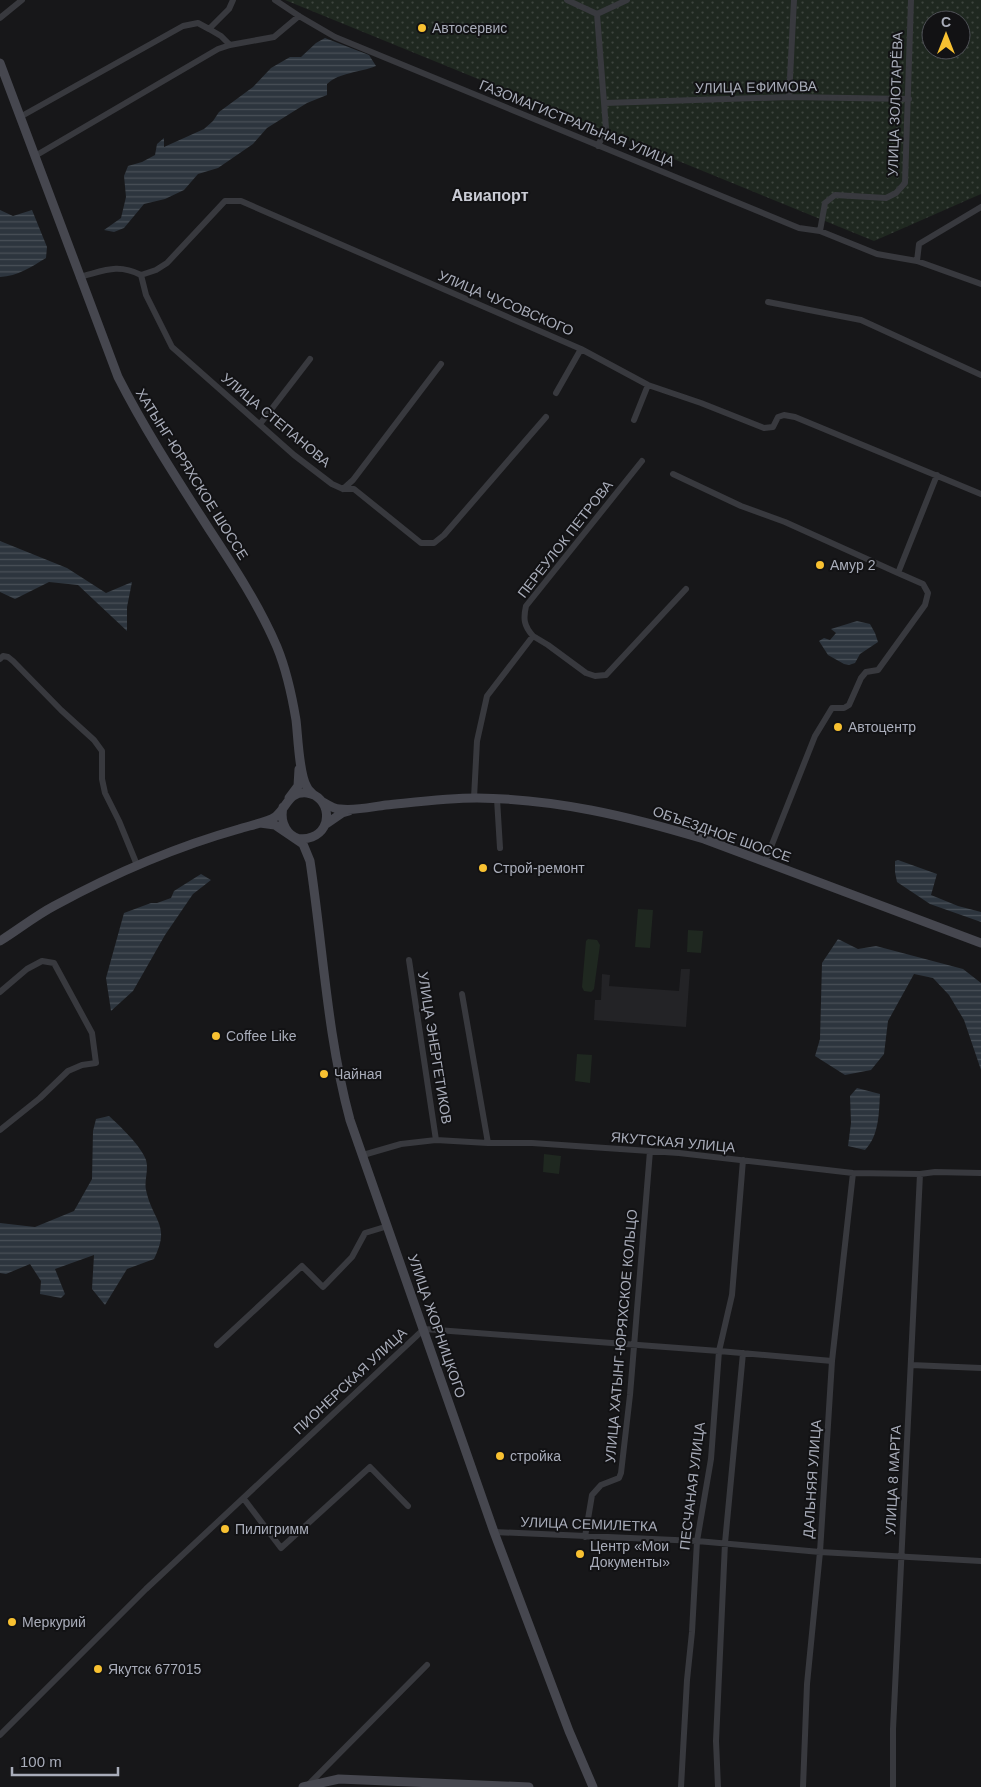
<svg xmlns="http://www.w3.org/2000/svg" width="981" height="1787" viewBox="0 0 981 1787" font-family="Arial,sans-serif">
  <defs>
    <pattern id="garden-dots" width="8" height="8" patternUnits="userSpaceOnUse" patternTransform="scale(1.25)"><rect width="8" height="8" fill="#1f2820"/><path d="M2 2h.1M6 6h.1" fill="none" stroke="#3d443e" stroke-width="1.8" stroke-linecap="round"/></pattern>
    <pattern id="water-rules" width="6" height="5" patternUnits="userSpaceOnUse" patternTransform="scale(1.25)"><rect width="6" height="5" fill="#2d353e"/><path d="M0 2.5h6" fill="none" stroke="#495058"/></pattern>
  </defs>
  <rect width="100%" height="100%" fill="#171719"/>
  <path fill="#232326" d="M681 969H690L686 1027 594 1020 595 1000H601L602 974 610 975 609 986 679 991Z"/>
  <path fill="#1f2820" d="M638 909 653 910 650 948 635 947Z
    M688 930 703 931 701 953 687 952Z
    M588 939 597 940 600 945 594 989 591 992 584 991 582 987 586 941Z
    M577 1054 592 1055 590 1083 575 1081Z
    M544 1154 561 1156 559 1174 543 1172Z"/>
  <path fill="url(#garden-dots)" fill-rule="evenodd" d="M285 0H981V194L874 241ZM931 20H961V50H931Z"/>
  <path fill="url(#water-rules)" d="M325 38 369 55 376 66C359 73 340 72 327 84V95L307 103 267 128 253 144 218 168 198 174 184 190 165 199 144 204 124 228 114 232 104 230 121 218 126 197 124 176 128 166 142 162 155 155 157 144 164 138V147L204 129 213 121 219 112 253 87 271 68 290 57H301L316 43Z
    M0 210 13 216 32 210 47 247 46 258C31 267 18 276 0 277Z
    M0 541 67 568 106 593 132 582 127 607V631L78 585 49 582 15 599 0 592Z
    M857 621 870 624 875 633 878 642 860 654 855 663 849 665 844 664 828 655 819 641 824 638 830 640 836 633 831 629Z
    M898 860 937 874 931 895 958 906 981 912V922L930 904 897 882 895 872V861Z
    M201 874 211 880 193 894 165 935 133 991 111 1011 106 978 124 913 151 903H157L171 898 174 891Z
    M838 939 858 949 876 946 963 969 981 983V1070L964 1020 949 995 933 978 914 974 888 1021 884 1054 871 1070 845 1075 815 1056 820 1039 822 963Z
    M857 1088 880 1094C879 1113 879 1136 865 1150L848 1146 851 1123 850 1096Z
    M109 1116C119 1125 142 1147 146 1160 149 1169 144 1181 146 1190 153 1222 171 1224 154 1259L127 1269 105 1305 92 1289 94 1255 55 1269 65 1294 61 1298 40 1294 41 1281 30 1264 6 1274 0 1273V1223L35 1227 74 1211 92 1179 93 1131 96 1119Z"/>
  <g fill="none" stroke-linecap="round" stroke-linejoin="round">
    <path stroke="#38393e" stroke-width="6" d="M275 0 299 16 335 37 799 228 820 231 877 254 917 261 981 284
      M567 0 597 14 627 0
      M597 14 606 128 598 146
      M0 18 22 0
      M209 29 221 36 230 45
      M789 97 794 0
      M605 103 789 97 909 99
      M20 117 183 26 198 23 209 29 229 9 233 0
      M35 156 218 49 230 45 274 37 299 16
      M820 231 825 203 835 195 886 198 896 193 905 183 911 0
      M917 261 919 244 981 207
      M141 275 146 295 172 347 294 455 332 484 343 489H354L421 543H434L444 535 546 417
      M79 277C104 271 117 263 141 275L156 270 167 263 225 201H241L581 349 648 385 701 403 764 428 773 427 778 417 784 415 795 417 981 494
      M768 302 861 320 981 375
      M556 393 581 349
      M634 420 648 385
      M260 424 310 359
      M673 474 741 506 785 522 898 573 937 475
      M343 489 353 480 441 364
      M533 636C524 626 523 619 526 606L642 461
      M0 659 3 656 8 657 13 661 61 710 94 740 102 751V779L105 793 119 821 137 865
      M474 798 477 741 487 696 533 636 548 645 586 673 595 676 606 675 686 589
      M497 799 500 848
      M765 862 815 736 832 708H844L849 705 861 678 866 672 878 670 925 605 928 593 923 584 898 573
      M409 960 436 1140
      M0 992 27 969 42 961 54 963 92 1033 96 1063 82 1065 68 1071 40 1098 0 1130
      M462 994 488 1143
      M363 1155 401 1144 436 1140 488 1143H532L679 1153 853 1173 920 1174 935 1172 981 1173
      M217 1345 302 1266 323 1287 352 1257 365 1233 388 1226
      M911 1365 981 1368
      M244 1499 281 1548 370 1467 408 1506
      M494 1532 697 1541 820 1552 981 1561
      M585 1537 592 1495 601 1485 619 1478 621 1473 630 1395 650 1151
      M0 1735 146 1589 424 1329 719 1351 832 1361
      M308 1785 427 1665
      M681 1787 687 1680 692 1632 697 1541 711 1459 719 1351 732 1295 743 1160
      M718 1787 716 1741 725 1543 743 1353
      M803 1787 807 1684 820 1552 832 1361 853 1173
      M893 1787V1729L920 1174"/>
    <path stroke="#46474f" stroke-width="9" d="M0 63 118 377C145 430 177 479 209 529 234 567 259 605 277 647 286 669 292 696 296 720 298 736 299 775 307 787 308 790 312 793 314 795
      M289 798 298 786 299 769
      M323 802C328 805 334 809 340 809 355 811 371 807 386 805 416 802 446 798 477 798 556 799 628 816 704 839L981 943
      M260 823 275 825 303 844 310 861C323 947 327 1035 350 1120L494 1532 569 1731 593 1787
      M326 824 342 813 349 811
      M0 941C18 930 35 916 54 906 113 874 175 847 239 829 248 826 268 822 275 817 287 808 288 791 307 793 330 796 334 829 312 837 291 845 279 825 283 807
      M303 1787 339 1779 529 1787"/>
  </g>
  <g fill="#f8c131" stroke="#121214" stroke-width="2">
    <circle cx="422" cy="28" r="5"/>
    <circle cx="820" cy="565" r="5"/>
    <circle cx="838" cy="727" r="5"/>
    <circle cx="483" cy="868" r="5"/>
    <circle cx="216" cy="1036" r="5"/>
    <circle cx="324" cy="1074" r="5"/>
    <circle cx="500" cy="1456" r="5"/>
    <circle cx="225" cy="1529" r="5"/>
    <circle cx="580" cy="1554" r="5"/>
    <circle cx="12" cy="1622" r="5"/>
    <circle cx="98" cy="1669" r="5"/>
  </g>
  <g text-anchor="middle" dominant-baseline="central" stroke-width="4" stroke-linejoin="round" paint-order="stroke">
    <g font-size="14" fill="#a9adba" stroke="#121214" text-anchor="start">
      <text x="432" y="28">Автосервис</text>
      <text x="830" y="565">Амур 2</text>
      <text x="848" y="727">Автоцентр</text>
      <text x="493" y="868">Строй-ремонт</text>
      <text x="226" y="1036">Coffee Like</text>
      <text x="334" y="1074">Чайная</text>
      <text x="510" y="1456">стройка</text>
      <text x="235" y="1529">Пилигримм</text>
      <text x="590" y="1546">Центр «Мои<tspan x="590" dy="16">Документы»</tspan></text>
      <text x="22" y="1622">Меркурий</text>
      <text x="108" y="1669">Якутск 677015</text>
    </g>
    <g font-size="14" fill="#a9adba" stroke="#121214">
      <text transform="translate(756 87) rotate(-1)">УЛИЦА ЕФИМОВА</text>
      <text transform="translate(895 104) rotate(-88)">УЛИЦА ЗОЛОТАРЁВА</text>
      <text transform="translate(577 123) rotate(22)">ГАЗОМАГИСТРАЛЬНАЯ УЛИЦА</text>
      <text transform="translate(506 303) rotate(23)">УЛИЦА ЧУСОВСКОГО</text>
      <text transform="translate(276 420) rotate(40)">УЛИЦА СТЕПАНОВА</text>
      <text transform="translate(192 474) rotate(58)">ХАТЫНГ-ЮРЯХСКОЕ ШОССЕ</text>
      <text transform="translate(565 539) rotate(-52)">ПЕРЕУЛОК ПЕТРОВА</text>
      <text transform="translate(722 834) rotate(19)">ОБЪЕЗДНОЕ ШОССЕ</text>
      <text transform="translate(435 1048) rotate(81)">УЛИЦА ЭНЕРГЕТИКОВ</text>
      <text transform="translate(673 1142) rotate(5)">ЯКУТСКАЯ УЛИЦА</text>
      <text transform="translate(437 1326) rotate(71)">УЛИЦА ЖОРНИЦКОГО</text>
      <text transform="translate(621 1336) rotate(-85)">УЛИЦА ХАТЫНГ-ЮРЯХСКОЕ КОЛЬЦО</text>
      <text transform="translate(350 1381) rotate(-43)">ПИОНЕРСКАЯ УЛИЦА</text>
      <text transform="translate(812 1479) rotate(-86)">ДАЛЬНЯЯ УЛИЦА</text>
      <text transform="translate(893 1480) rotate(-87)">УЛИЦА 8 МАРТА</text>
      <text transform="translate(692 1486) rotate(-83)">ПЕСЧАНАЯ УЛИЦА</text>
      <text transform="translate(589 1524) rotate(2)">УЛИЦА СЕМИЛЕТКА</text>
    </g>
    <g font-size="16" font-weight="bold" fill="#caccd5" stroke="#121214">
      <text x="490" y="195">Авиапорт</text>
    </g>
  </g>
  <g transform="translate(946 35)"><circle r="24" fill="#121214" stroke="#4e5056"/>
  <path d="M0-4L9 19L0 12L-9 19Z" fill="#f8c131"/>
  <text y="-8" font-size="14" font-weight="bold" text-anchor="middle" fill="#a9adba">С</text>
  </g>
  <path d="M12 1767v8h106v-8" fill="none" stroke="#a9adba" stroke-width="2.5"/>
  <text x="20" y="1767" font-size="15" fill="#a9adba" stroke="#121214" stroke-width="4" paint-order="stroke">100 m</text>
</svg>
